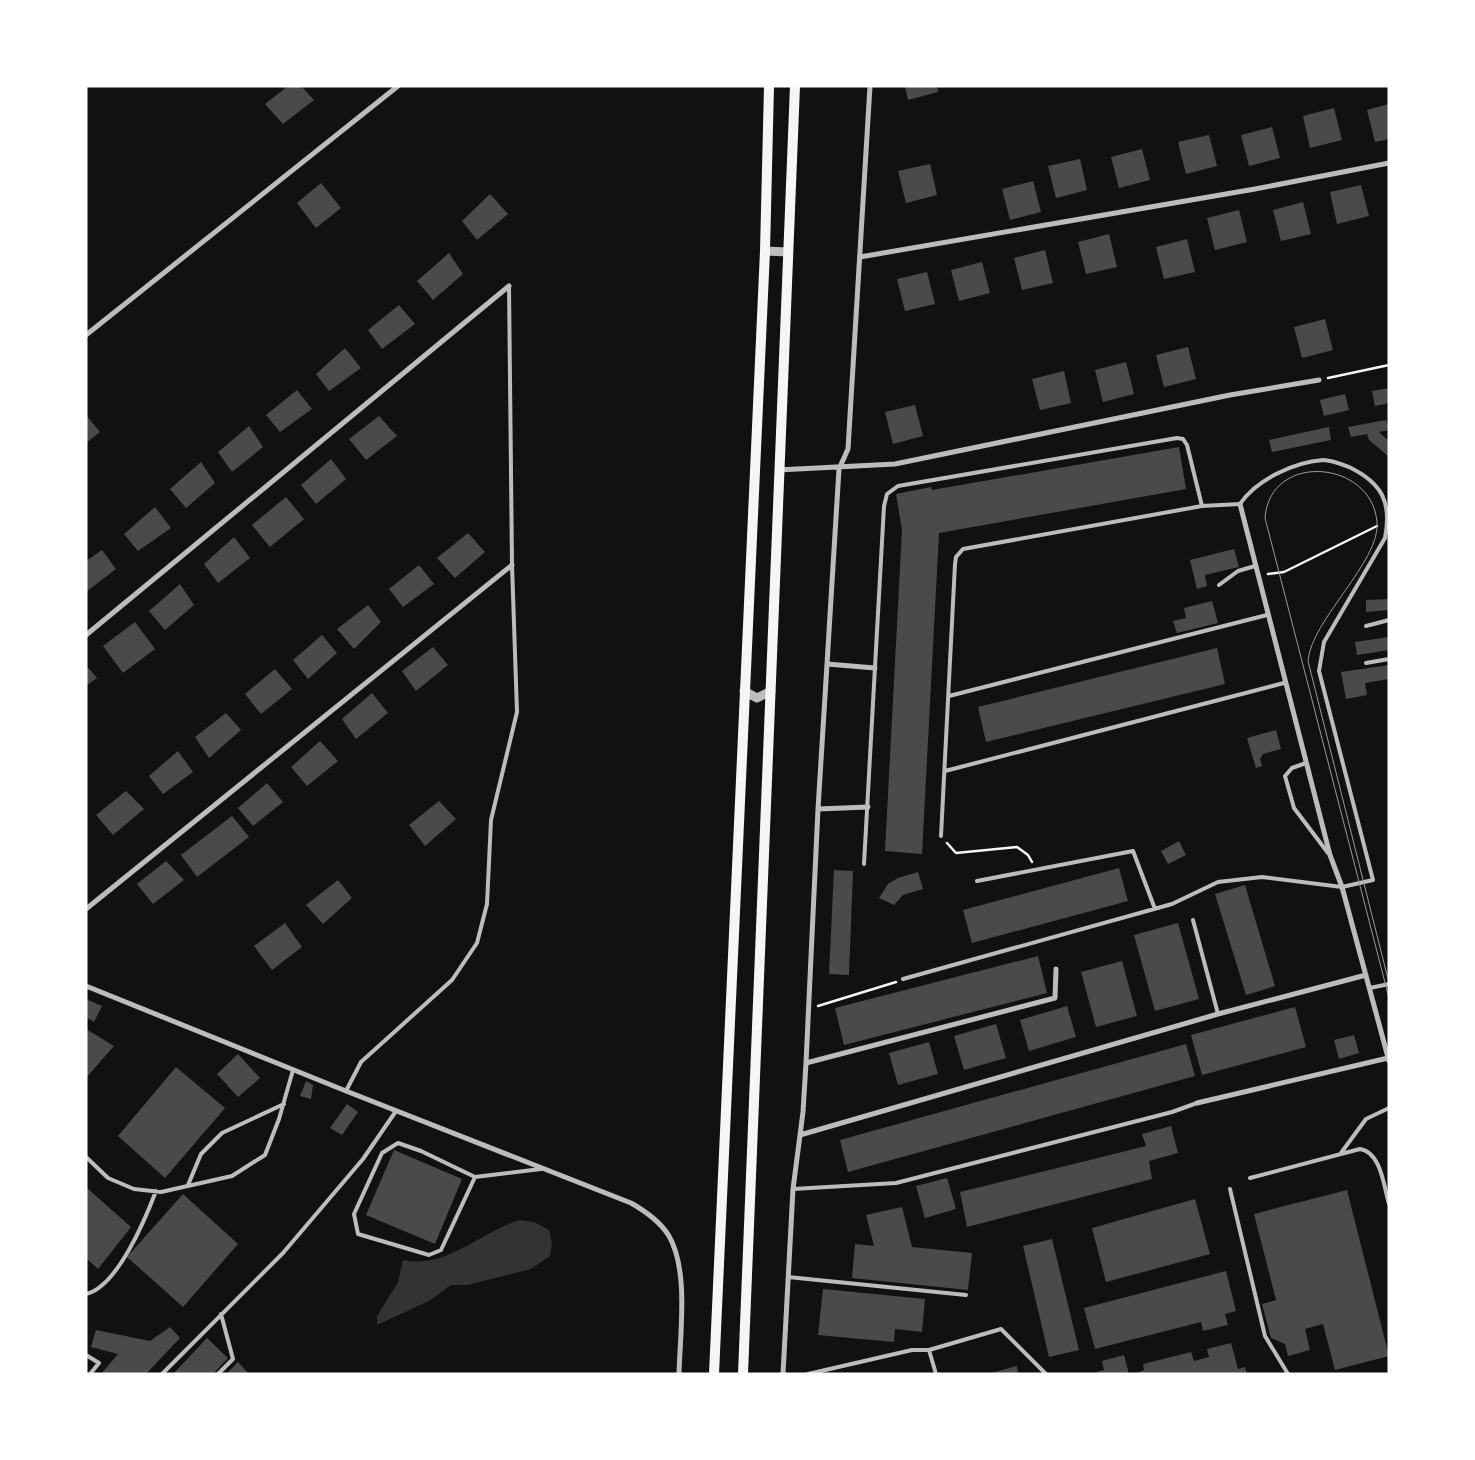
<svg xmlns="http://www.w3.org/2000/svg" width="1475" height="1460" viewBox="0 0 1475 1460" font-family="'Fira Sans',sans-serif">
  <rect width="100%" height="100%" fill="#111"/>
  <path fill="#333" d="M520 1220 534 1222 549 1230 552 1243 550 1256 531 1269 467 1285H451L429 1301 377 1325V1316L398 1282 403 1260C447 1269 480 1232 520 1220Z"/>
  <path fill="#4a4a4a" d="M288 86H301L314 100 283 124 265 104Z
    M905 86H937L938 92 908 100Z
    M1389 104V139L1375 142 1367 110Z
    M1334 108 1342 140 1310 148 1303 116Z
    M1272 127 1280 158 1249 166 1241 135Z
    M1209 135 1217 166 1186 174 1178 142Z
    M1142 149 1150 180 1119 188 1111 157Z
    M1080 159 1087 190 1056 198 1048 166Z
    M930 164 937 195 906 203 898 171Z
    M1033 181 1041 212 1010 220 1002 189Z
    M321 183 341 208 316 228 297 203Z
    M1361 185 1369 216 1337 224 1330 192Z
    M490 194 508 214 477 240 462 221Z
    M1303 202 1311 234 1281 241 1273 210Z
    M1239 210 1247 242 1215 250 1207 218Z
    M1109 234 1117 267 1086 274 1078 242Z
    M1187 239 1195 272 1164 279 1156 247Z
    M1045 250 1053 283 1022 290 1014 258Z
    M449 253 463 274 433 300 417 281Z
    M982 262 990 293 959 301 951 270Z
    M927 272 935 304 905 311 897 279Z
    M399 305 415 324 382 349 368 330Z
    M1325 319 1333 350 1302 358 1294 327Z
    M1188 347 1196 379 1164 387 1156 355Z
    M345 348 361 368 329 391 316 374Z
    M1126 362 1134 394 1103 402 1095 370Z
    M1064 371 1071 403 1040 410 1032 379Z
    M1389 388V403L1375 406 1372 391Z
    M297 390 312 409 280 432 266 415Z
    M1345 394 1349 410 1324 416 1320 400Z
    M915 405 923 436 893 444 885 412Z
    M86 415 100 432 86 443Z
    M379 416 397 436 366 460 349 439Z
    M1386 420 1389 430 1379 432 1389 441V457L1369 440 1367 434 1351 437 1348 427Z
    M249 426 263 447 232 472 218 452Z
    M1329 427 1331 440 1272 452 1269 440Z
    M1179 447 1186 489 939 533 922 854 885 851 902 530 896 494 931 487 932 490Z
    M331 459 346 479 316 504 301 485Z
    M201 462 215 483 186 508 170 489Z
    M286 497 304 519 270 547 252 525Z
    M155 507 171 528 138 551 124 534Z
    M468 533 485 552 455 578 437 558Z
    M234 537 250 558 218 583 204 564Z
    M1234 549 1239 567 1205 575 1207 586 1197 589 1190 560Z
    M102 550 116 569 86 592V561Z
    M419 565 434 584 403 607 389 589Z
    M180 584 194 605 165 630 149 611Z
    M1389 599V610L1366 612V600Z
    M1212 601 1218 623 1177 633 1173 621 1186 618 1184 608Z
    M368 605 381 622 354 649 337 629Z
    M135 622 155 649 123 673 103 646Z
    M322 635 337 653 308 679 293 660Z
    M1389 637V650L1357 655 1355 642Z
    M433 647 448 665 416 691 402 671Z
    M1217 648 1225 684 986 742 978 707Z
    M86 665 97 678 86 686Z
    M1389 665V679L1365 683 1367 695 1346 699 1341 672Z
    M275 669 292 689 261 714 245 694Z
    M372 693 388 713 356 739 342 719Z
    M226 713 241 730 209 758 195 737Z
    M1276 730 1281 749 1263 754 1260 759 1262 766 1256 768 1247 738Z
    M320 741 338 761 307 786 291 767Z
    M178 751 193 772 163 794 149 776Z
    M267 783 283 802 253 826 238 808Z
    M126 791 144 809 113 835 96 815Z
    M439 801 456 819 425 846 409 825Z
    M232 816 249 837 197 877 181 855Z
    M1179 841 1186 855 1168 864 1161 851Z
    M166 861 184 880 153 904 137 884Z
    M1119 868 1128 901 972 943 963 910Z
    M834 870 853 871 849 975 829 974Z
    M918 872 923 889 903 895 894 905 879 898 888 884 898 878Z
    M338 880 352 898 323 924 306 905Z
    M1245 885 1275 986 1246 995 1215 894Z
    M285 923 302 947 272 970 254 946Z
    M1178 923 1199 999 1155 1011 1134 935Z
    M1038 956 1047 993 844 1045 835 1008Z
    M1122 961 1137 1016 1096 1027 1081 972Z
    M86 999 102 1006 94 1022 86 1017Z
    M1067 1006 1076 1037 1029 1051 1020 1020Z
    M1295 1007 1306 1047 1202 1075 1191 1035Z
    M996 1024 1006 1058 964 1070 954 1036Z
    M86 1029 114 1046 86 1078Z
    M1354 1035 1359 1053 1339 1059 1334 1040Z
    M929 1042 938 1074 898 1085 889 1053Z
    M1186 1044 1195 1076 848 1172 840 1140Z
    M238 1054 260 1078 238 1097 217 1074Z
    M176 1067 225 1108 165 1178 118 1136Z
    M306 1081 313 1085 311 1099 300 1096Z
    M347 1104 358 1112 342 1135 330 1128Z
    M1171 1126 1178 1153 1149 1161 1152 1179 967 1227 960 1192 1146 1146 1142 1134Z
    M394 1150 462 1179 435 1244 366 1215Z
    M947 1178 956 1209 925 1218 916 1186Z
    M86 1187 131 1227 98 1269 86 1258Z
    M1347 1190 1389 1356 1335 1370 1323 1324 1305 1329 1310 1350 1288 1356 1285 1344 1271 1338 1262 1304 1276 1300 1254 1214Z
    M183 1194 238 1244 183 1307 127 1257Z
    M1195 1199 1210 1254 1106 1282 1092 1228Z
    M902 1207 912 1247 972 1253 968 1290 852 1278 855 1244 874 1246 866 1215Z
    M1052 1239 1079 1350 1049 1357 1023 1246Z
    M1226 1271 1236 1311 1225 1314 1228 1325 1203 1331 1201 1322 1095 1349 1084 1308Z
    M823 1289 925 1299 922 1332 895 1329 894 1342 818 1335Z
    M170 1327 180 1338 146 1374H101L118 1354 91 1347 96 1330 150 1341Z
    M207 1338 228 1358 213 1374H173Z
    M1231 1343 1238 1369 1245 1367 1247 1374H1134L1144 1370 1143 1364 1191 1352 1194 1361 1209 1357 1207 1349Z
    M1124 1355 1129 1374H1090L1104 1370 1102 1361Z
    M238 1362 249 1374H226Z
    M1017 1366 1018 1374H991V1373Z"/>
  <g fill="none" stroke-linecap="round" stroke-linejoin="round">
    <path stroke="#f5f5f5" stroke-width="2.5" d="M1328 378 1389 365
      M1268 574 1284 572 1377 526
      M947 843 956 853 1017 847 1028 855 1032 862
      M818 1006 896 982"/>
    <path stroke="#bcbcbc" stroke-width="4" d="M1219 585 1238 571 1255 566
      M1366 626 1389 620
      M1366 663 1389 659
      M949 696 1267 615
      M1306 763 1292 768 1285 776 1294 808 1328 853
      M945 771 1284 683
      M864 864 884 506 887 494 898 486 1177 438 1183 439 1187 445 1202 506
      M977 881 1133 851 1155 909
      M1193 920 1218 1014
      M903 979 1172 904 1218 882 1262 877 1342 887 1373 880 1319 671 1324 642 1385 538C1392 502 1382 483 1349 467 1341 464 1331 460 1323 460 1294 462 1256 480 1240 504L1202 506 963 549 956 557 955 564 941 836
      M1370 988 1389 984
      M346 1091 361 1062 452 980 477 943 487 904 491 820 517 712 512 565 509 286
      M1341 1153 1366 1119 1389 1108
      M86 1157 108 1178 134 1189 161 1192 232 1176 265 1155 279 1119 293 1070
      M475 1177 441 1250 429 1255 358 1234 354 1214 382 1153 398 1143 421 1151 475 1177 541 1169
      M1250 1178 1360 1149C1381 1152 1384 1187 1389 1204
      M188 1185 201 1154 222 1133 284 1104
      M793 1189 896 1183 1172 1112 1197 1103
      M1230 1189 1265 1336 1288 1374
      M788 1277 966 1295
      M86 1294C117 1287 145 1220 156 1191
      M929 1350 1001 1329 1046 1374
      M86 1355 99 1363 90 1374
      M162 1374 283 1253 363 1159 396 1111
      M218 1374 233 1359 221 1314
      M808 1374 912 1350H929L936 1374"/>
    <path stroke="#bcbcbc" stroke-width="5" d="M870 86 848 449 839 469 827 664 875 668
      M860 257 1255 189 1389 163
      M86 335 398 86
      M778 470 895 464 1230 395 1319 380
      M1240 504 1330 855 1342 887 1389 1061
      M86 635 509 286
      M827 664 818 809 868 807
      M86 909 512 565
      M86 986 346 1091 631 1203C645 1211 660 1221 669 1236 689 1271 680 1333 679 1374
      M806 1063 818 809
      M1197 1103 1388 1058
      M800 1135 1218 1014 1366 975
      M783 1374 793 1189 803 1112 806 1063 1055 998 1056 969"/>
    <path stroke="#bcbcbc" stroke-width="9" d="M765 251 788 252
      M744 691 757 698 771 691"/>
    <path stroke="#f5f5f5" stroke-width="10" d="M714 1374 765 251 769 86
      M743 1374 795 86"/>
    <path stroke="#9a9a9a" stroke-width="1" d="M1389 983 1308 661C1311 620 1381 561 1377 522 1372 460 1270 451 1265 518L1389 998"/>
  </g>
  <rect width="1475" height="1460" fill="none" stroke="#ffffff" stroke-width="175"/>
</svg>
